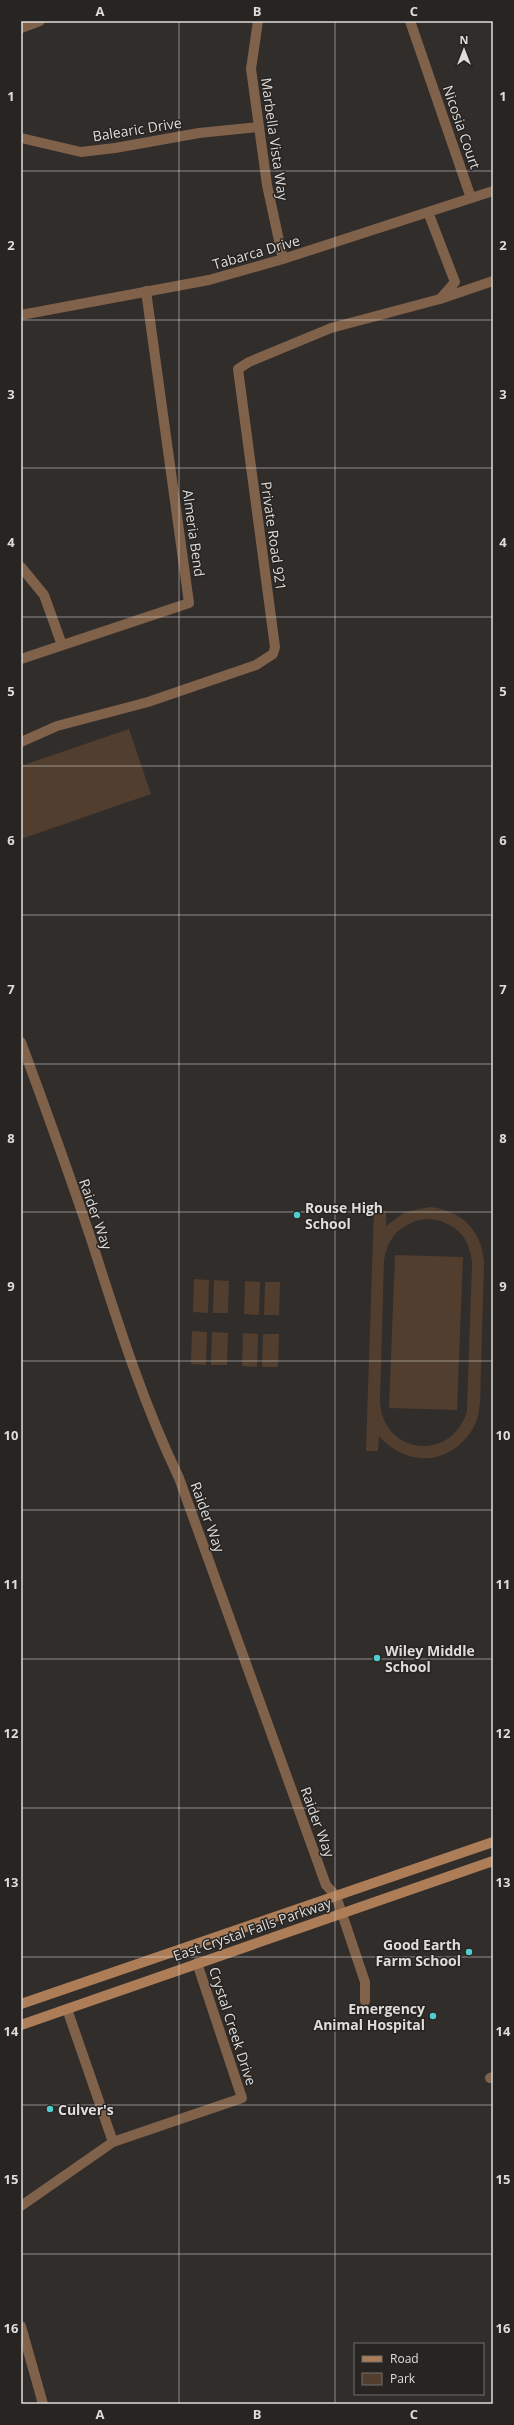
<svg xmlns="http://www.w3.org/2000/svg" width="514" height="2425" viewBox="0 0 514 2425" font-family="'Open Sans',sans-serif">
  <rect width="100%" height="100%" fill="#312d2b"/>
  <path fill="#523e2e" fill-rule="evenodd" d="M129 729 151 794 21 839V766Z
    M430 1207C462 1210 483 1232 484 1264 483 1299 482 1333 481 1368 480 1385 482 1406 476 1422 468 1441 450 1456 430 1458 410 1460 392 1451 379 1436L378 1451H366L374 1210 386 1211V1226L405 1212ZM430 1219C455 1222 471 1238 472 1264L467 1411C452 1463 382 1455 380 1401L384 1261C387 1236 404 1220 430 1219Z
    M395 1255 463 1257 457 1410 389 1408Z
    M194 1279 209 1280 208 1313 193 1312Z
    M214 1280 229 1281 228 1313H213Z
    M245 1281 260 1282 259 1315 244 1314Z
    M265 1282H280L279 1315H264Z
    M192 1331 207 1332 206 1365 191 1364Z
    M212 1332 228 1333 227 1365H211Z
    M243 1333 258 1334 257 1367 242 1366Z
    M263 1334H279L278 1367H262Z"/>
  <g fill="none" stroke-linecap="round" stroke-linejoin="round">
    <path stroke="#80614a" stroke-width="10" d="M258 21 251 69 267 185 283 259
      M410 21 471 198
      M21 28 40 21
      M21 138 81 152 115 148 199 133 259 127
      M428 212 455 282 441 298
      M21 315 209 280 283 259 493 191
      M21 567 44 595 62 645
      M21 659 189 603 146 291
      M21 742 57 726 148 702 256 665 273 654 275 647 238 369 249 362 331 328 440 299 493 281
      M21 1042C45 1107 69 1173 91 1239 117 1320 142 1401 179 1478L326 1885 336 1896 365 1982V2001
      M67 2009 113 2142
      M490 2078 493 2077
      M21 2206 113 2142 242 2098 197 1963
      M21 2326 43 2404"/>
    <path stroke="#ad7d58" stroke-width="10" d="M21 2004 493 1842
      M21 2025 493 1861"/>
  </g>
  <path fill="none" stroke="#dfdddc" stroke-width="1" stroke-opacity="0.55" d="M179 21V2404M335 21V2404M21 171H493M21 320H493M21 468H493M21 617H493M21 766H493M21 915H493M21 1064H493M21 1212H493M21 1361H493M21 1510H493M21 1659H493M21 1808H493M21 1957H493M21 2105H493M21 2254H493"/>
  <g fill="#52cdcd" stroke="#272421" stroke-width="1.5">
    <circle cx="297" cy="1215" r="4"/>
    <circle cx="377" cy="1658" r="4"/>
    <circle cx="469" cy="1952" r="4"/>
    <circle cx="433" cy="2016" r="4"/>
    <circle cx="50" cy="2109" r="4"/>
  </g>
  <g text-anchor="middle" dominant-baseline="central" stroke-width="3" stroke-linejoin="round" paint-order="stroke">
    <g font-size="14" fill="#dfdddc" stroke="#272421">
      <text transform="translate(462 127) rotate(71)">Nicosia Court</text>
      <text transform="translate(137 129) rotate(-9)">Balearic Drive</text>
      <text transform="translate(275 139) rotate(82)">Marbella Vista Way</text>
      <text transform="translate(256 252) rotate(-16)">Tabarca Drive</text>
      <text transform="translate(194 533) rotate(82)">Almeria Bend</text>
      <text transform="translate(274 536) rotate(82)">Private Road 921</text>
      <text transform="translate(96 1214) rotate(71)">Raider Way</text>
      <text transform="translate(208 1517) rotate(70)">Raider Way</text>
      <text transform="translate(318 1822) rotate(70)">Raider Way</text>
      <text transform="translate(252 1929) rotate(-19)">East Crystal Falls Parkway</text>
      <text transform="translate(233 2026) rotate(72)">Crystal Creek Drive</text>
    </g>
    <g font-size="14" font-weight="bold" fill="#dfdddc" stroke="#272421" text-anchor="start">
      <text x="305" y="1207">Rouse High<tspan x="305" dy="16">School</tspan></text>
      <text x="385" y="1650">Wiley Middle<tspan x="385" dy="16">School</tspan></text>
      <text x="461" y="1944" text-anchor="end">Good Earth<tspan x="461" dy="16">Farm School</tspan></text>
      <text x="425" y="2008" text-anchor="end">Emergency<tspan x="425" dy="16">Animal Hospital</tspan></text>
      <text x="58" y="2109">Culver's</text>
    </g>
  </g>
  <rect width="514" height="2425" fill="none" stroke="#272421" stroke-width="44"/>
  <rect x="354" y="2343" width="130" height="52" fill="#272421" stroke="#716e6c"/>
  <rect x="362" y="2356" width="20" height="6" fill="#ad7d58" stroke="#716e6c"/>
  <text x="390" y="2363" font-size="12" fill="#dfdddc">Road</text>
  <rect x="362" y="2373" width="20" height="12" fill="#523e2e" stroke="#716e6c"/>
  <text x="390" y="2383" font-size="12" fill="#dfdddc">Park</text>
  <g transform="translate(464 50)" stroke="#272421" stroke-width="3" paint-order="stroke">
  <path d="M0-3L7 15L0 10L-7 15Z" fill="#dfdddc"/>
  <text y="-6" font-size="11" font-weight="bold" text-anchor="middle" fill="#dfdddc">N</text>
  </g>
  <rect x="22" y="22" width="470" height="2381" fill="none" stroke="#dfdddc" stroke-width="1.5"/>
  <g font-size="13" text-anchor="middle" font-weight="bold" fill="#dfdddc">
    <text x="100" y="16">A</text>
    <text x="257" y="16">B</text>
    <text x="414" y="16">C</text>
    <text x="11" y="101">1</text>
    <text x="503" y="101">1</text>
    <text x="11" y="250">2</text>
    <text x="503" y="250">2</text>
    <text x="11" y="399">3</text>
    <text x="503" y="399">3</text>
    <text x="11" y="547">4</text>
    <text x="503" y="547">4</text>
    <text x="11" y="696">5</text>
    <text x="503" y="696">5</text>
    <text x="11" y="845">6</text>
    <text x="503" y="845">6</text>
    <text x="11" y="994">7</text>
    <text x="503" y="994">7</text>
    <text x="11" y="1143">8</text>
    <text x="503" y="1143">8</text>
    <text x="11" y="1291">9</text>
    <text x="503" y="1291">9</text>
    <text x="11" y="1440">10</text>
    <text x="503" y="1440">10</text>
    <text x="11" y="1589">11</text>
    <text x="503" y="1589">11</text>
    <text x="11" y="1738">12</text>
    <text x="503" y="1738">12</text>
    <text x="11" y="1887">13</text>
    <text x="503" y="1887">13</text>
    <text x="11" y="2036">14</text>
    <text x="503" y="2036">14</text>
    <text x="11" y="2184">15</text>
    <text x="503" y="2184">15</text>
    <text x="11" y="2333">16</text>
    <text x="503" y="2333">16</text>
    <text x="100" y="2419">A</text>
    <text x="257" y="2419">B</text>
    <text x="414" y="2419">C</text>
  </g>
</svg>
